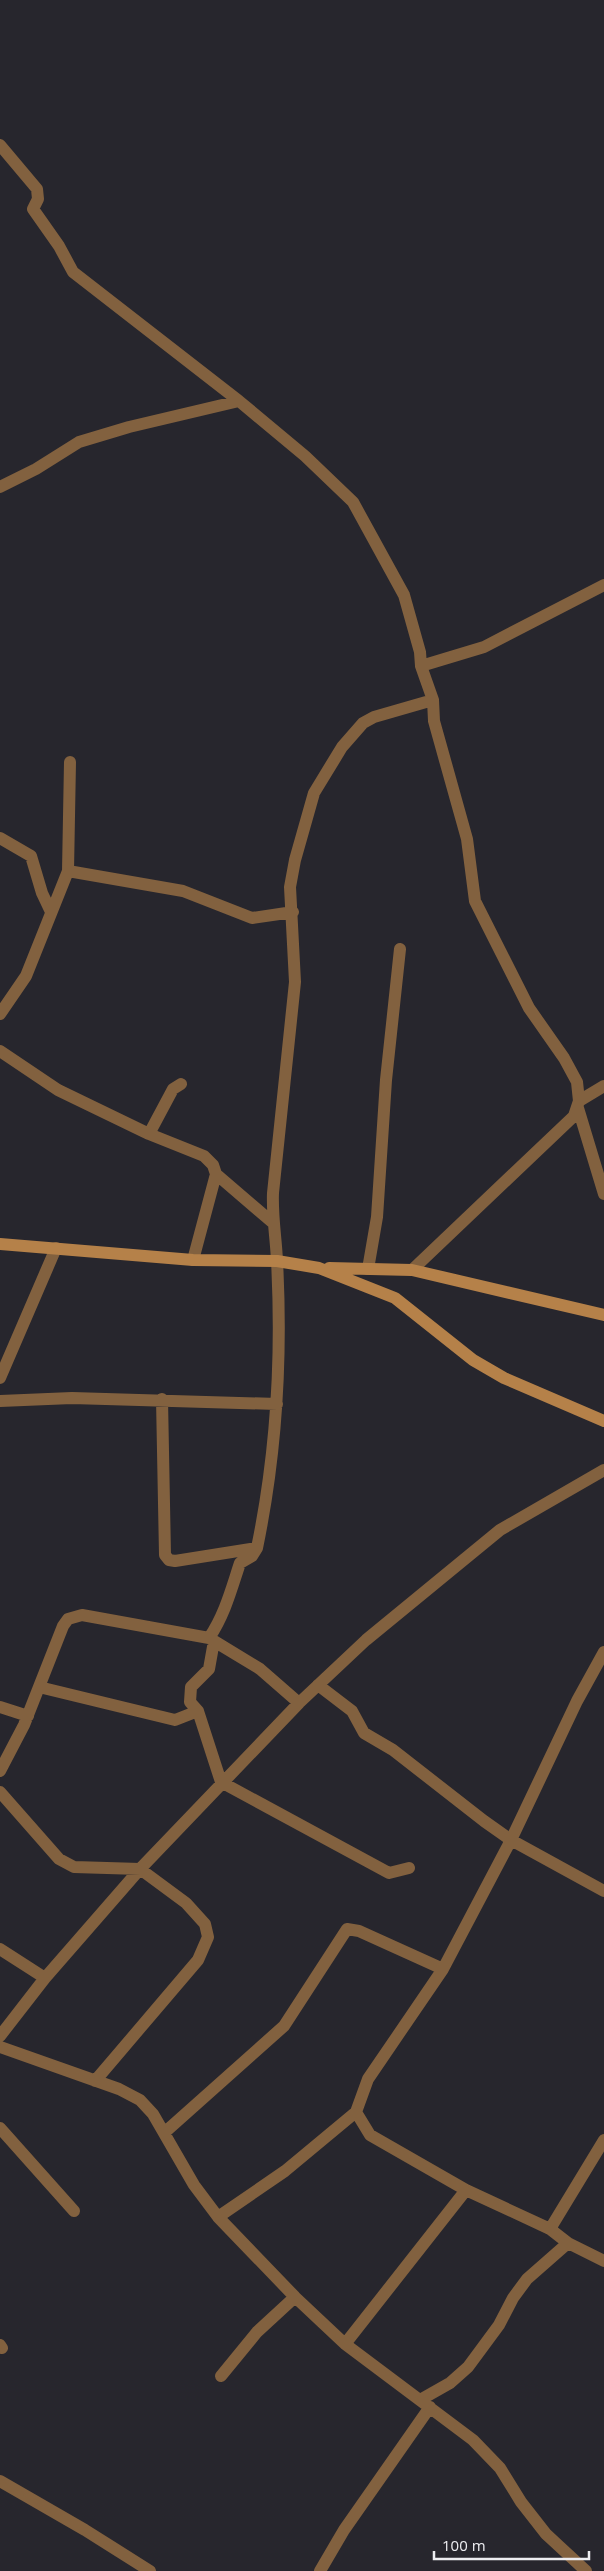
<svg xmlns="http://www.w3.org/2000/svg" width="604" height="2571" viewBox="0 0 604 2571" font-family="'Open Sans',sans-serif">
  <rect width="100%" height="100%" fill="#27262d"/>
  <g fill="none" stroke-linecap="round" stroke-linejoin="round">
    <path stroke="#82613f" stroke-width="12" d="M0 145 37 189 38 199 33 209 59 246 73 272 239 401 305 456 353 502 404 595 420 652 421 666 433 700 434 721 467 839 475 901 529 1008 564 1058 577 1082 579 1101 574 1116 412 1270
      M0 487 36 469 79 442 129 427 239 401
      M421 666 484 647 604 585
      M0 838 31 856 42 893 51 912
      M68 871 183 891 252 918 293 912
      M0 1014 26 976 68 871 70 762
      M0 1051 58 1090 149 1134 204 1156 213 1165 216 1174 272 1222
      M579 1101 604 1086
      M578 1108 604 1194
      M149 1134 173 1089 181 1084
      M193 1260 216 1174
      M368 1269 377 1217 386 1080 400 949
      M0 1378 56 1248
      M162 1399 165 1555 169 1560 175 1561 257 1548
      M0 1401 72 1398 277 1404
      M209 1638C225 1614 231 1590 240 1563L252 1556 257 1548C276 1456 282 1355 277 1261 276 1238 272 1216 273 1193L295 982 290 887 295 860 314 793 342 747 363 723 374 717 433 700
      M318 1685 352 1711 364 1733 393 1750 484 1821 511 1840 604 1891
      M39 1687 175 1720 198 1711 190 1702 191 1687 209 1669 214 1641
      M0 1707 28 1716
      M198 1711 221 1782 389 1873 409 1868
      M0 1771 24 1725 63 1626 68 1619 82 1615 209 1638 260 1669 299 1703
      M0 1792 59 1859 74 1867 140 1869 186 1903 205 1924 208 1937 198 1960 95 2081
      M0 1949 45 1978
      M0 2036 45 1978 140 1869 299 1703 366 1640 500 1530 604 1470
      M0 2047 119 2089 140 2100 153 2114 194 2185 218 2217 295 2297 345 2344 473 2440 500 2468 521 2502 546 2534 586 2571
      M356 2112 370 2135 466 2190 550 2229 568 2243 604 2261
      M0 2128 74 2211
      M164 2133 284 2026 347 1929 359 1931 443 1969
      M218 2217 285 2171 356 2112 368 2079 443 1969 511 1840 577 1701 604 1652
      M550 2229 604 2140
      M345 2344 466 2190
      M0 2345 2 2348
      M221 2376 257 2332 295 2297
      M420 2400 450 2383 468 2367 499 2325 513 2298 527 2279 568 2243
      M0 2481 85 2530 150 2571
      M320 2571 344 2530 430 2407"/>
    <path stroke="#b58149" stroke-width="12" d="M0 1244 193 1260 277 1261 319 1268 395 1298 473 1360 504 1378 604 1421
      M329 1268 412 1270 604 1315"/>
  </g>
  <path d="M434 2551v8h155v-8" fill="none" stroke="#ededf1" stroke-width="2.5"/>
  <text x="442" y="2551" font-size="15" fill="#ededf1" stroke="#27262d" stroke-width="4" paint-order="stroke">100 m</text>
</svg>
